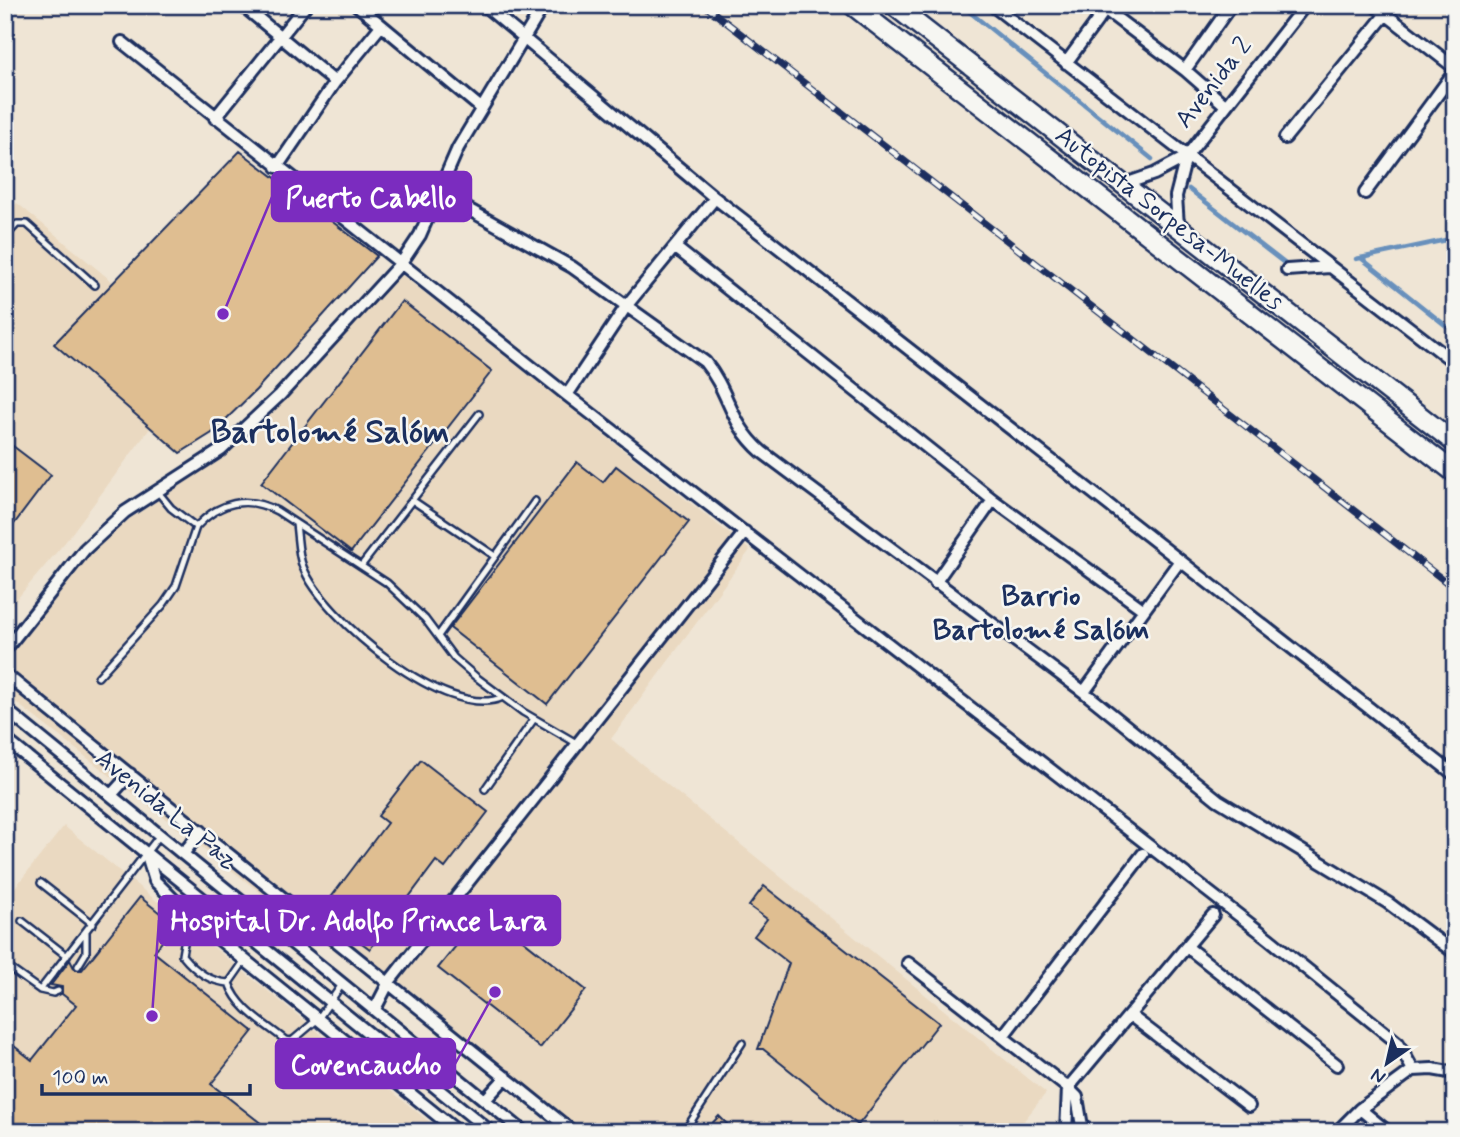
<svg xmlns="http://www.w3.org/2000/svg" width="1460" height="1137" viewBox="0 0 1460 1137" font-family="Mynerve,sans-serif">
  <rect width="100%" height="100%" fill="#efe5d5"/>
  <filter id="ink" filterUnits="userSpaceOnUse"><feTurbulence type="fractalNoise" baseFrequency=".0143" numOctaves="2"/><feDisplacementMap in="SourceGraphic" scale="14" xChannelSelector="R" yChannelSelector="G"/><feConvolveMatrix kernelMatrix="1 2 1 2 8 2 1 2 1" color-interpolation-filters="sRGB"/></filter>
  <g filter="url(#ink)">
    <path fill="#ead9c1" d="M17 203 114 283 151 427 66 541 5 613V216Z
      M398 272 750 550 611 739 1046 1093 1015 1132H568L5 694V653L63 579 121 525 219 459Z
      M64 826 442 1132H5V900Z"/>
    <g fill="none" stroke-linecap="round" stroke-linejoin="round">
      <path stroke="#6890bc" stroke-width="4.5" d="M961 5 1152 159
        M1189 189 1288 266
        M1361 258 1455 333
        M1356 259 1455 238"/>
    </g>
    <path fill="#dfbe91" stroke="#1b2f5e" stroke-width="2" d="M240 151 377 256 256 390 212 433 180 453 54 344Z
      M402 301 492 371 351 552 261 483Z
      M5 440 51 475 5 536Z
      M577 462 603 482 616 466 689 522 547 704 450 628Z
      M421 760 488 812 445 868 436 861 370 949 320 912 387 823 378 816Z
      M764 886 939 1023 858 1125 763 1049H758L789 963 754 936 767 919 749 906Z
      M140 897 175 925 154 952 253 1031 211 1084 272 1132H5V1039L32 1060 76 1005 62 994V987L51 985 70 960 75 970H82Z
      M485 910 586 990 540 1048 438 968Z
      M719 1116 735 1132H704Z"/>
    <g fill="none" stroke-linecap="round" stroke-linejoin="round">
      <defs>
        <path id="lane" d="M5 237 17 224H27L95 285
          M158 492 171 508 196 527C219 502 247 495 277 511L387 583 425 619 454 658 476 677 523 712 578 744
          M412 500 495 556
          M296 524C298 538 298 555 303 567 323 618 448 723 503 697
          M361 566 479 414
          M438 636 535 501
          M98 677 163 605 176 586 196 527
          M485 789 534 719
          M41 883 93 924
          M189 915 182 955C194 970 209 982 229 983
          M22 921 67 956
          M245 960 229 983C238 1009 264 1023 285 1040L292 1041 318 1019 343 983
          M5 965 40 990 160 835
          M78 966 86 953V932
          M40 990 53 993 58 991
          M684 1132 742 1043"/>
        <path id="street" d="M242 5 335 82
          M357 5 481 108
          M484 5 715 198 1455 775
          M992 5 1455 363
          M1099 5 1185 70 1225 105
          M1374 5 1455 68
          M122 42 567 395 1268 938 1398 1043 1413 1070 1432 1069 1455 1073
          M1066 63 1108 6
          M1185 70 1231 5
          M215 118 306 5
          M1285 138 1385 15
          M277 167 335 82 380 27
          M1122 185 1154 174 1186 157
          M439 193 572 267 705 362C731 394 728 422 762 452L1084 692 1218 800 1388 903 1455 953
          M1365 193 1455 71
          M1178 226 1176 196 1186 157 1305 5
          M676 248 993 500 1144 610
          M1287 270 1330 267
          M567 395 627 305 715 198
          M935 583 993 500
          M5 650 85 549 125 512 221 450 280 395 402 262 420 235 458 148 544 5
          M5 674 573 1132
          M1084 692 1179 562
          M5 709 524 1132
          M5 739 491 1132
          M112 794 130 774
          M183 854 201 831
          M147 855 155 881 189 915 458 1132
          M1187 947 1337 1065
          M908 963 1068 1088 1077 1097 1083 1132
          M375 1009 389 982 745 532
          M1131 1016 1249 1106
          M1003 1036 1143 854
          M485 1100 506 1077
          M1360 1109 1388 1132
          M1066 1132 1068 1088 1213 915
          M1337 1132 1360 1109 1413 1070"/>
        <path id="primary" d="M852 5 1455 473
          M893 5 1455 443"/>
      </defs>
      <use href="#lane" stroke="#1b2f5e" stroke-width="10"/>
      <use href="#street" stroke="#1b2f5e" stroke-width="16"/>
      <use href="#primary" stroke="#1b2f5e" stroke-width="23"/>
      <use href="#lane" stroke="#f6f6f2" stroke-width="5"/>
      <use href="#street" stroke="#f6f6f2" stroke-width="10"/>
      <use href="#primary" stroke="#f6f6f2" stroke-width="18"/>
      <defs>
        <path id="rail" d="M704 5 1455 589"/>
      </defs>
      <use href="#rail" stroke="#1b2f5e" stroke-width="7"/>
      <use href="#rail" stroke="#f6f6f2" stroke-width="4.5" stroke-dasharray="13" stroke-linecap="butt"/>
    </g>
  </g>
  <g text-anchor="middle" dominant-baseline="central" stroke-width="5" stroke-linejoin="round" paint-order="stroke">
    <g font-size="26" fill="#1b2f5e" stroke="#f6f6f2">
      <text transform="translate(1214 83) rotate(-52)">Avenida 2</text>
      <text transform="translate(1169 219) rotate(38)">Autopista Sorpesa-Muelles</text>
      <text transform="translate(166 810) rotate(39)">Avenida La Paz</text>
    </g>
    <g font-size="30" font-weight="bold" fill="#1b2f5e" stroke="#f6f6f2">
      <text x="1041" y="596">Barrio<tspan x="1041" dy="34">Bartolomé Salóm</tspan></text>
    </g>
    <g font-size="33" font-weight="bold" fill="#1b2f5e" stroke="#f6f6f2">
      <text x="330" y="433">Bartolomé Salóm</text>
    </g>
  </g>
  <path fill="none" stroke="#7b2cbf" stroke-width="2.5" d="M223 314L272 197M152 1016L159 920M495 992L455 1064"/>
  <g fill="#7b2cbf" stroke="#f6f6f2" stroke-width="2.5">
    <circle cx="223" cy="314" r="7"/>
    <circle cx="152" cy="1016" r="7"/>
    <circle cx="495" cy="992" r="7"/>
  </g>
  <g fill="#7b2cbf" stroke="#7b2cbf" stroke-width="2.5">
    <rect x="272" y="172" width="199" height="49" rx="7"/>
    <rect x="159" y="896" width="401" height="49" rx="7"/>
    <rect x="276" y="1039" width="179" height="49" rx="7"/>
  </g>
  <g font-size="28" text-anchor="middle" font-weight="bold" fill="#fff">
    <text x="371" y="207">Puerto Cabello</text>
    <text x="359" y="930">Hospital Dr. Adolfo Prince Lara</text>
    <text x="366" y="1074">Covencaucho</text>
  </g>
  <rect width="1460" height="1137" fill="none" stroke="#f6f6f2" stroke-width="28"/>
  <rect x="14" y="14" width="1432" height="1109" fill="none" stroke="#1b2f5e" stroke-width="2.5" filter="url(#ink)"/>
  <g transform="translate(1387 1063) rotate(214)" stroke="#f6f6f2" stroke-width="5" paint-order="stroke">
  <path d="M0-5L12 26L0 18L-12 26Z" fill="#1b2f5e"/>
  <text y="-10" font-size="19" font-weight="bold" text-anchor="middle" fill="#1b2f5e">N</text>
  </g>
  <path d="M42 1084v10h208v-10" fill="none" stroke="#1b2f5e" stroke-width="3.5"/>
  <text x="52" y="1084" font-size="21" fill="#1b2f5e" stroke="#f6f6f2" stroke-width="5" paint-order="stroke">100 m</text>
</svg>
